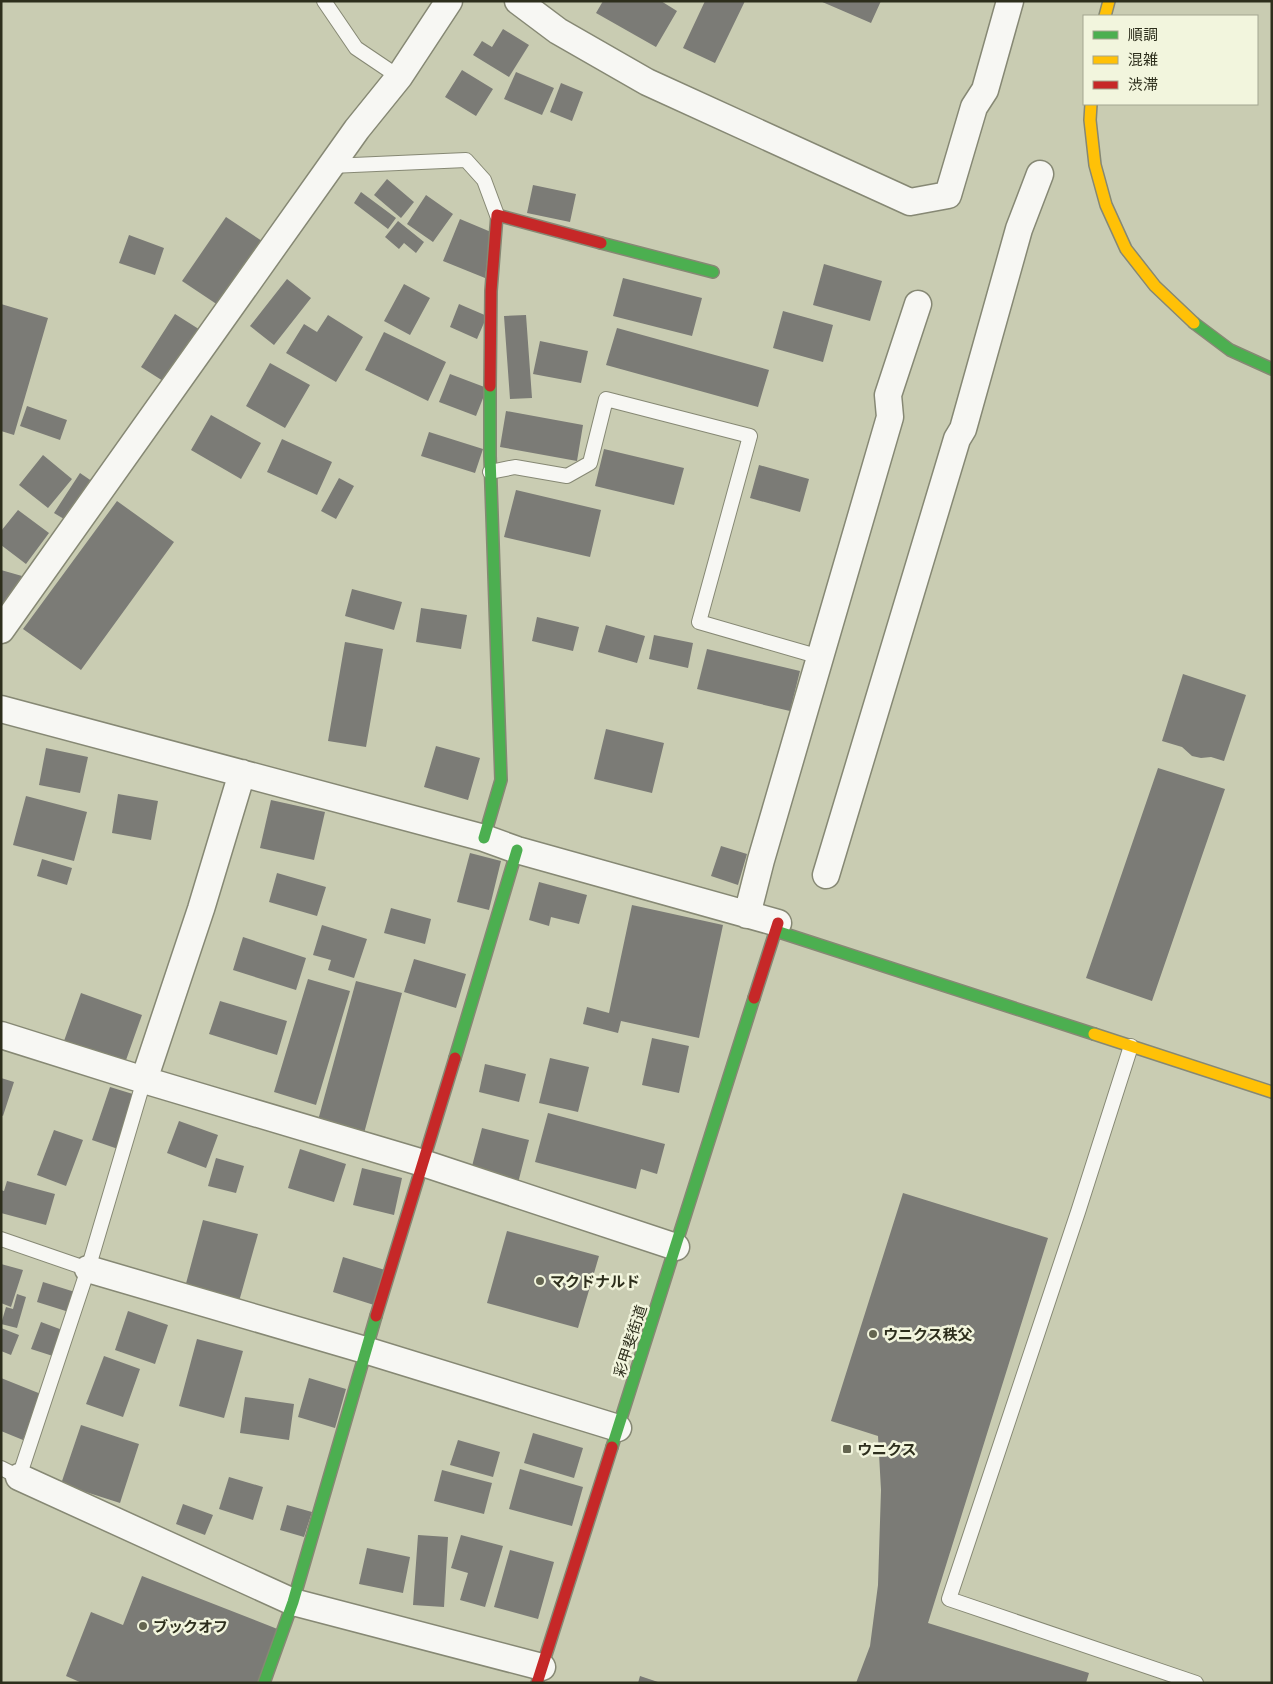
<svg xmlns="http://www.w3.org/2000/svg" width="1273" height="1684" viewBox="0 0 1273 1684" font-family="Merriweather,'Noto Sans JP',serif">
  <rect width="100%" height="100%" fill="#c9ccb2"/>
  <path fill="#7b7b76" d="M603 1H661L677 11 656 47 596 13Z
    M705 1H745L715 63 683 48Z
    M820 1H881L871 23Z
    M503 29 529 45 509 77 473 55 482 41 492 47Z
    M462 70 493 89 476 116 445 97Z
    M516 72 554 88 542 115 504 99Z
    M561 83 583 92 572 121 550 112Z
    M387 179 414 202 401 218 374 195Z
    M533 185 576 194 570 222 527 213Z
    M361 192 396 218 388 229 354 203Z
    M426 195 453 214 433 242 407 224Z
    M226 217 265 243 221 307 182 281Z
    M460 219 491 232 485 278 443 261Z
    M398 221 424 242 416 253 404 243 399 249 385 237Z
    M129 235 164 248 155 275 119 263Z
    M824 264 882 281 870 321 813 305Z
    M623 278 702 298 692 336 613 316Z
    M287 279 311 298 274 345 250 326Z
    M404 284 430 298 410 335 384 321Z
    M1 304 48 318 14 435 1 431Z
    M459 304 487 316 477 339 450 327Z
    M783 311 833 325 823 362 773 348Z
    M175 314 205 333 171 386 141 367Z
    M328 315 363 337 336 382 286 353 304 324 317 332Z
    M526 315 532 398 510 399 504 316Z
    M617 328 769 370 758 407 606 365Z
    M384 332 446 362 428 401 365 370Z
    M540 341 588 351 581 383 533 374Z
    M270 363 310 385 285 428 246 406Z
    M450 374 487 388 476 416 439 402Z
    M27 406 67 420 60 440 20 426Z
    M506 411 583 425 577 461 500 447Z
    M211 415 261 443 241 479 191 450Z
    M429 432 483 449 475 473 421 456Z
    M282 439 332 462 317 495 267 472Z
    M604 449 684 468 674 505 595 486Z
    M43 455 72 479 48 508 19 485Z
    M759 465 809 479 800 512 750 498Z
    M80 473 99 486 74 525 54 513Z
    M339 478 354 486 336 519 321 511Z
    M516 490 601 510 590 557 504 537Z
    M117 501 174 542 81 670 23 629Z
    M18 510 49 533 26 564 1 545V531Z
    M1 570 22 576 13 609 1 606Z
    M352 589 402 602 394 630 345 616Z
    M421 608 467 615 461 649 416 642Z
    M537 617 579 627 573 651 532 641Z
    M606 625 645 636 637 663 598 652Z
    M654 635 693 643 688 668 649 659Z
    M345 642 383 649 366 747 328 741Z
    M707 649 800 671 790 711 697 689Z
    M1183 674 1246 695 1224 761 1211 757 1201 758 1192 756 1182 747 1162 741Z
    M606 729 664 743 652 793 594 779Z
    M436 746 480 758 468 800 424 787Z
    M46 748 88 757 80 793 39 785Z
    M1158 768 1225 789 1152 1001 1086 978Z
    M118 794 158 801 151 840 112 833Z
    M26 796 87 812 74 861 13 845Z
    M271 800 325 812 314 860 260 848Z
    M721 846 747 854 738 885 711 876Z
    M470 853 501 861 489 910 457 902Z
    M42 859 72 868 67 885 37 876Z
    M277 873 326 887 317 916 269 902Z
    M539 882 587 895 579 924 551 917 549 926 529 920Z
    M632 905 723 925 699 1038 621 1021 618 1033 583 1024 587 1007 609 1013Z
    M391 908 431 919 425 944 384 933Z
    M322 925 367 939 354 978 328 970 331 960 313 955Z
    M243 937 306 958 296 990 233 970Z
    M414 959 466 974 456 1008 404 992Z
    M308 979 350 991 316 1105 274 1092Z
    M356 981 402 993 363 1137 317 1124Z
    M81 993 142 1015 125 1063 64 1041Z
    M220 1001 287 1021 277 1055 209 1034Z
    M652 1038 689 1046 679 1093 642 1085Z
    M550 1058 589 1067 578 1112 539 1103Z
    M485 1064 526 1074 519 1102 479 1092Z
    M1 1078 14 1082 3 1116 1 1115Z
    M110 1087 136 1095 118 1149 92 1140Z
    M548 1113 665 1144 657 1174 641 1169 636 1189 535 1162Z
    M179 1121 218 1135 206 1168 167 1153Z
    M482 1128 529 1140 518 1183 471 1170Z
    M54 1130 83 1140 66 1186 37 1175Z
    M300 1149 346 1164 334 1202 288 1188Z
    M216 1158 244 1166 236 1193 208 1186Z
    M362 1168 402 1178 394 1215 353 1205Z
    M7 1181 55 1194 46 1225 1 1213V1190L4 1191Z
    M903 1193 1048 1238 928 1623 1089 1673 1086 1683H856L870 1646 878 1585 881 1490 878 1436 831 1421Z
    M203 1220 258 1234 238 1305 184 1291Z
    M507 1231 599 1256 578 1328 487 1303Z
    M343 1257 385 1270 374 1305 333 1292Z
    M1 1264 23 1270 11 1307 1 1303Z
    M43 1282 75 1292 69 1312 37 1302Z
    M17 1294 26 1297 17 1328 1 1324 6 1307 13 1309Z
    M128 1311 168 1325 155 1364 115 1350Z
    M41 1322 65 1331 56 1357 31 1349Z
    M1 1328 19 1335 11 1355 1 1351Z
    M197 1339 243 1351 224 1418 179 1406Z
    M104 1356 140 1369 123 1417 86 1404Z
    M1 1378 41 1394 23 1440 1 1431Z
    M309 1378 346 1389 335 1428 298 1417Z
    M245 1397 294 1404 289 1440 240 1433Z
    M81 1425 139 1444 120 1503 61 1484Z
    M533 1433 583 1448 574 1478 524 1463Z
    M458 1440 500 1452 493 1477 450 1465Z
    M520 1469 583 1487 572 1526 509 1509Z
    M442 1470 492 1483 484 1514 434 1501Z
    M229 1477 263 1487 253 1520 219 1509Z
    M183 1504 213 1515 205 1535 176 1524Z
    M287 1505 312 1512 304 1537 280 1530Z
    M418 1535 448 1537 444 1607 413 1605Z
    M461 1535 503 1546 485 1607 460 1600 468 1573 451 1568Z
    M367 1548 410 1557 403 1593 359 1584Z
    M510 1550 554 1562 538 1619 494 1607Z
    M142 1576 280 1630 260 1683H82L66 1676 91 1612 123 1625Z
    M640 1676 658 1682V1683H638Z"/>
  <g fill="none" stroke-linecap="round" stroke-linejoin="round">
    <defs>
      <path id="lane" d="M324 1 356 48 399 77
        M331 166 466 160 484 180 497 215
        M490 472 515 467 567 476 590 463 606 399 750 436 699 622 820 657
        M1131 1046 1078 1212 949 1599 1196 1683
        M1 1239 88 1269
        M1 1468 19 1477 88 1269 144 1080"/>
      <path id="street" d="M518 1 558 31 647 82 910 202 948 195 974 107 985 90 1010 1
        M1 630 357 129 399 77 449 1
        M1 709 484 838 517 850 778 923
        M826 875 957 439 963 429 1019 229 1040 174
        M747 915 761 860 890 417 888 395 918 304
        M1 1035 144 1080 423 1163 676 1247
        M144 1080 201 909 242 773
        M88 1269 365 1350 618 1428
        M19 1477 293 1602 542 1667"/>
      <path id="fast" d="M601 243 713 272
        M1194 323 1230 350 1272 369
        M484 838 501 780 490 456V386
        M776 931 1094 1034
        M455 1058 517 850
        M612 1447 754 998
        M264 1683 293 1602 376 1316"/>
      <path id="slow" d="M1105 16 1109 1
        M1091 104 1090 120 1095 165 1106 205 1126 249 1155 286 1194 323
        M1094 1034 1272 1092"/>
      <path id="jam" d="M490 386 491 291 497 215 601 243
        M754 998 778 923
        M376 1316 455 1058
        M537 1683 612 1447"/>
    </defs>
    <use href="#lane" stroke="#868874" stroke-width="16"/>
    <use href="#street" stroke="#868874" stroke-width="29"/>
    <use href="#fast" stroke="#868874" stroke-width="14"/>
    <use href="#slow" stroke="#868874" stroke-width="14"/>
    <use href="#jam" stroke="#868874" stroke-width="14"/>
    <use href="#lane" stroke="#f7f7f3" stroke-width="14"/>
    <use href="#street" stroke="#f7f7f3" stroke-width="26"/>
    <use href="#fast" stroke="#4caf50" stroke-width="11"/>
    <use href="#slow" stroke="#ffc107" stroke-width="11"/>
    <use href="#jam" stroke="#c62828" stroke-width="11"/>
  </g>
  <g fill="#646550" stroke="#f2f5dd" stroke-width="2">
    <circle cx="540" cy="1281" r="5"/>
    <circle cx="873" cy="1334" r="5"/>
    <rect x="842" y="1444" width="10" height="10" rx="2.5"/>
    <circle cx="143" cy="1626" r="5"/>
  </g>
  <g text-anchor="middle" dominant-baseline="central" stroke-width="5" stroke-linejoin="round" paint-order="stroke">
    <g font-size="15" font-weight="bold" fill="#2d2e1c" stroke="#f2f5dd" text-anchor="start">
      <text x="550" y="1281">マクドナルド</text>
      <text x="883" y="1334">ウニクス秩父</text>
      <text x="857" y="1449">ウニクス</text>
      <text x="153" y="1626">ブックオフ</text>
    </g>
    <g font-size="15" fill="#2d2e1c" stroke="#f2f5dd">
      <text transform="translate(630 1341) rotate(-72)">彩甲斐街道</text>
    </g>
  </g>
  <rect width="1273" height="1684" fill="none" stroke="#2d2e1c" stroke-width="5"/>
  <rect x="1083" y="15" width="175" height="90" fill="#f2f5dd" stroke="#a3a590"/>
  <rect x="1093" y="31" width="25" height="8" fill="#4caf50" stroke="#a3a590"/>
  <text x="1128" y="40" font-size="15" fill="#2d2e1c">順調</text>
  <rect x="1093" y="56" width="25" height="8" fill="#ffc107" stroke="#a3a590"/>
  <text x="1128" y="65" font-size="15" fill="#2d2e1c">混雑</text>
  <rect x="1093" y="81" width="25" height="8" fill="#c62828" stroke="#a3a590"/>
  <text x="1128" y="90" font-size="15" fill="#2d2e1c">渋滞</text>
</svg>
